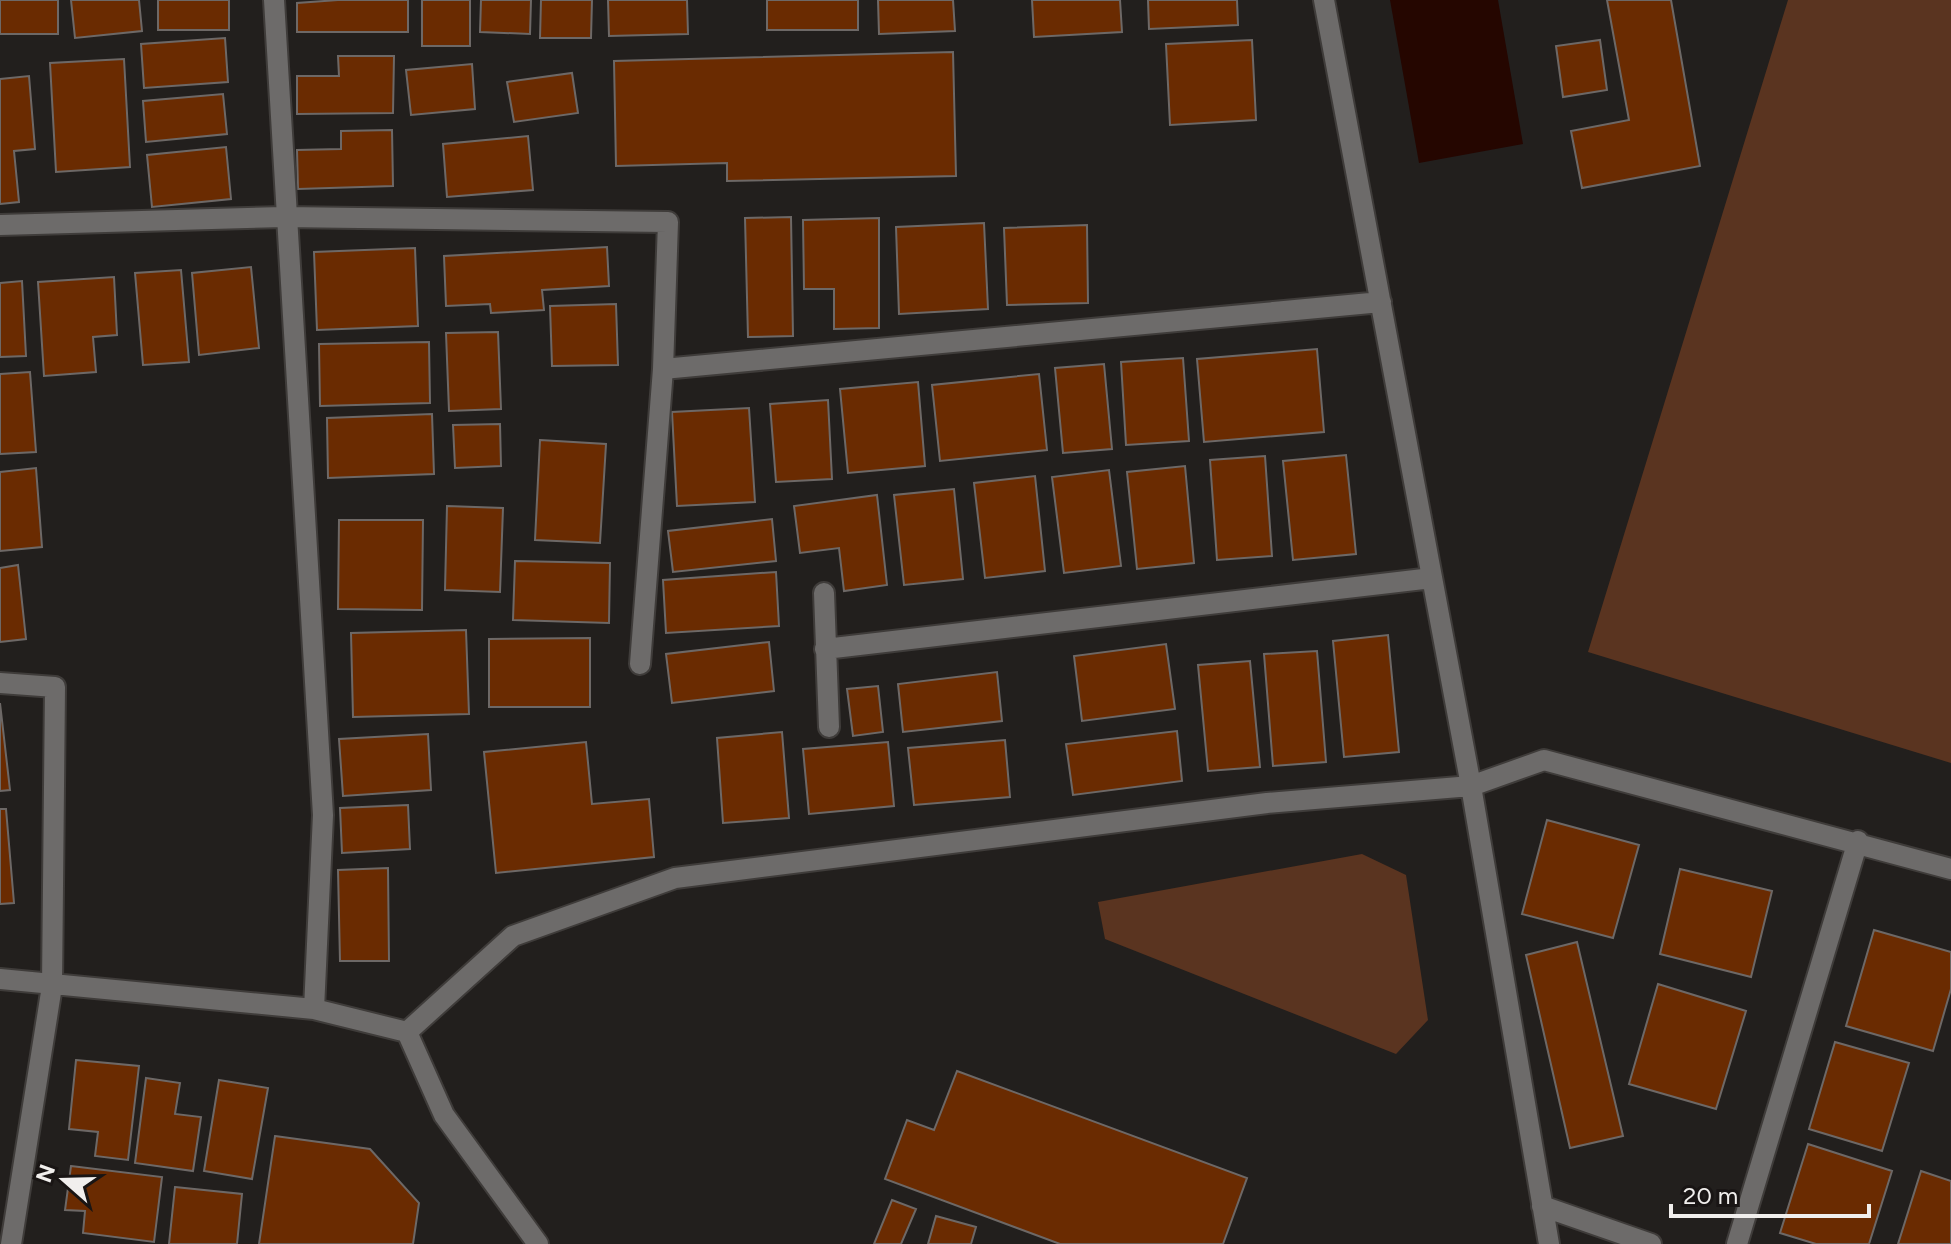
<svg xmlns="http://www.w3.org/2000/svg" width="1951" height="1244" viewBox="0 0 1951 1244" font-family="Figtree,sans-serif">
  <rect width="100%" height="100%" fill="#221f1d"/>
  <path fill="#5a3420" d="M1788 0H1951V763L1588 652Z
    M1362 854 1406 875 1428 1020 1396 1054 1105 939 1098 902Z"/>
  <path fill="#250600" d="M1390 0H1498L1523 144 1419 163Z"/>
  <path fill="#6a2b01" stroke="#6d6866" stroke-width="2" d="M0 0H58V34H0Z
    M71 0H139L142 31 75 38Z
    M158 0H229V30H158Z
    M338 0H408V32H297V3Z
    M422 0H470V46H422Z
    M481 0H531L530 34 480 32Z
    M541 0H592L591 38H540Z
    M608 0H687L688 34 609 36Z
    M767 0H858V30H767Z
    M878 0H953L955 31 879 34Z
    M1032 0H1120L1122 32 1034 37Z
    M1148 0H1237L1238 25 1149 29Z
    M1607 0H1671L1700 166 1582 188 1571 131 1629 120Z
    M225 38 228 82 144 88 141 44Z
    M1252 40 1256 120 1170 125 1166 44Z
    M1600 40 1607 90 1563 97 1556 46Z
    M953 52 956 176 727 181V163L616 166 614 61Z
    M338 56H394L393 113 297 114V76H339Z
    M124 59 130 167 56 172 50 63Z
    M472 64 475 109 411 115 406 70Z
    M572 73 578 113 514 122 507 82Z
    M29 76 35 149 14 151 19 202 0 204V79Z
    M223 94 227 134 146 142 143 101Z
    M392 130 393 186 298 189 297 150 341 149V131Z
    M528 136 533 190 447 197 443 144Z
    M226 147 231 199 152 207 147 155Z
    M791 217 793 336 748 337 745 218Z
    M879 218V328L834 329V289H804L803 220Z
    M984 223 988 309 899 314 896 227Z
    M1087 225 1088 303 1007 305 1004 228Z
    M607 247 609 286 542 290 544 310 491 313 490 304 446 306 444 256Z
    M415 248 418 326 317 330 314 252Z
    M251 267 259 348 199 355 192 273Z
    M181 270 189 362 143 365 135 273Z
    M114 277 117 335 93 337 96 372 44 376 38 282Z
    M22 281 26 356 0 357V283Z
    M616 304 618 365 552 366 550 306Z
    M498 332 501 409 449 411 446 333Z
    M429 342 430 403 320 406 319 344Z
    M1317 349 1324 432 1204 442 1197 359Z
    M1183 358 1189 441 1126 445 1121 362Z
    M1104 364 1112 449 1063 453 1055 368Z
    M30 372 36 452 0 454V374Z
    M1039 374 1047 450 940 461 932 385Z
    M918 382 925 466 848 473 840 389Z
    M828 400 832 479 776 482 770 404Z
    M749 408 755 502 677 506 672 412Z
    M432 414 434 474 328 478 327 418Z
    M500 424 501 466 455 468 453 425Z
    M540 440 606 444 600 543 535 540Z
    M1346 455 1356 554 1293 560 1283 461Z
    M1265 456 1272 556 1217 560 1210 460Z
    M1185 466 1194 563 1137 569 1127 472Z
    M36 468 42 547 0 551V472Z
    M1109 470 1121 566 1064 573 1052 477Z
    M1035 476 1045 571 985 578 974 483Z
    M954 489 963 579 904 585 894 495Z
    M877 495 887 585 844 591 839 548 800 553 794 506Z
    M447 506 503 508 500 592 445 590Z
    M772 519 776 561 673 572 668 531Z
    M339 520H423L422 610 338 609Z
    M515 561 610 563 609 623 513 620Z
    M18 565 26 639 0 642V568Z
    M776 572 779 626 666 633 663 580Z
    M466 630 469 714 353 717 351 633Z
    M1388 635 1399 752 1344 757 1333 641Z
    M590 638V707H489V639Z
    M769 642 774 691 672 703 666 654Z
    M1166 644 1175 709 1082 721 1074 656Z
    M1317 651 1326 762 1273 766 1264 654Z
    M1250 661 1260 767 1208 771 1198 665Z
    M997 672 1002 721 903 732 898 684Z
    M878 686 883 732 853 736 847 689Z
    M0 703 10 790 0 791Z
    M1177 731 1182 781 1073 795 1066 744Z
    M782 732 789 818 723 823 717 738Z
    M428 734 431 790 343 796 339 739Z
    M1005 740 1010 797 914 805 908 748Z
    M586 742 592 804 649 799 654 857 496 873 484 752Z
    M888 742 894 806 809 814 803 749Z
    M408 805 410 849 342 853 340 808Z
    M0 809H6L14 903 0 904Z
    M1547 820 1639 845 1613 938 1522 914Z
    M388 868 389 961H340L338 870Z
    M1680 869 1772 891 1751 977 1660 954Z
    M1874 930 1951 952V989L1933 1051 1846 1026Z
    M1577 942 1623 1136 1570 1148 1526 955Z
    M1658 984 1746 1011 1716 1109 1629 1084Z
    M1835 1042 1909 1063 1882 1151 1809 1129Z
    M76 1060 139 1066 128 1160 95 1156 98 1132 69 1129Z
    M957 1071 1247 1178 1223 1244H1060L885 1179 907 1120 934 1130Z
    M146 1078 180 1083 175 1114 201 1117 193 1171 135 1163Z
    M219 1080 268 1088 252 1179 204 1171Z
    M275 1136 370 1149 419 1203 413 1244H259Z
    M1808 1144 1892 1171 1869 1244H1816L1780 1233Z
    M71 1166 162 1177 154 1242 83 1233 85 1211 65 1210Z
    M1921 1171 1951 1181V1244H1898Z
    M175 1187 242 1194 237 1244H169Z
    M892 1200 916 1209 901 1244H874Z
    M936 1216 976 1227 971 1244H928Z"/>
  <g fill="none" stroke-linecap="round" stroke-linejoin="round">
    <defs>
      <path id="minor" d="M274 0 323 815 314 1009
        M1324 0 1471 786 1549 1244
        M0 225 284 217 668 222 663 369 640 664
        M663 369 1381 302
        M824 593 829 727
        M825 649 1432 578
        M0 683 55 687 52 986 11 1244
        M0 979 314 1009 407 1032 513 936 675 878 1267 803 1471 786 1544 760 1951 869
        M407 1032 444 1115 538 1244
        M1542 1206 1651 1244
        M1737 1244 1858 841"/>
    </defs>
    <use href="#minor" stroke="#3f3c3a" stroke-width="24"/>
    <use href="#minor" stroke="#6d6b6a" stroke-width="20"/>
  </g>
  <g transform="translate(64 1180) rotate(290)" stroke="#191514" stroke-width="6" paint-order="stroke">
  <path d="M0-6L14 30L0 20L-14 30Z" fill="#f1efed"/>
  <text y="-12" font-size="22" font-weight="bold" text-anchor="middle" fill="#f1efed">N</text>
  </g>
  <path d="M1671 1204v12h198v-12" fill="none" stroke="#f1efed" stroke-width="4"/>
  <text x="1683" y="1204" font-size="24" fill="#f1efed" stroke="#191514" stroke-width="6" paint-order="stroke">20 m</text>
</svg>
